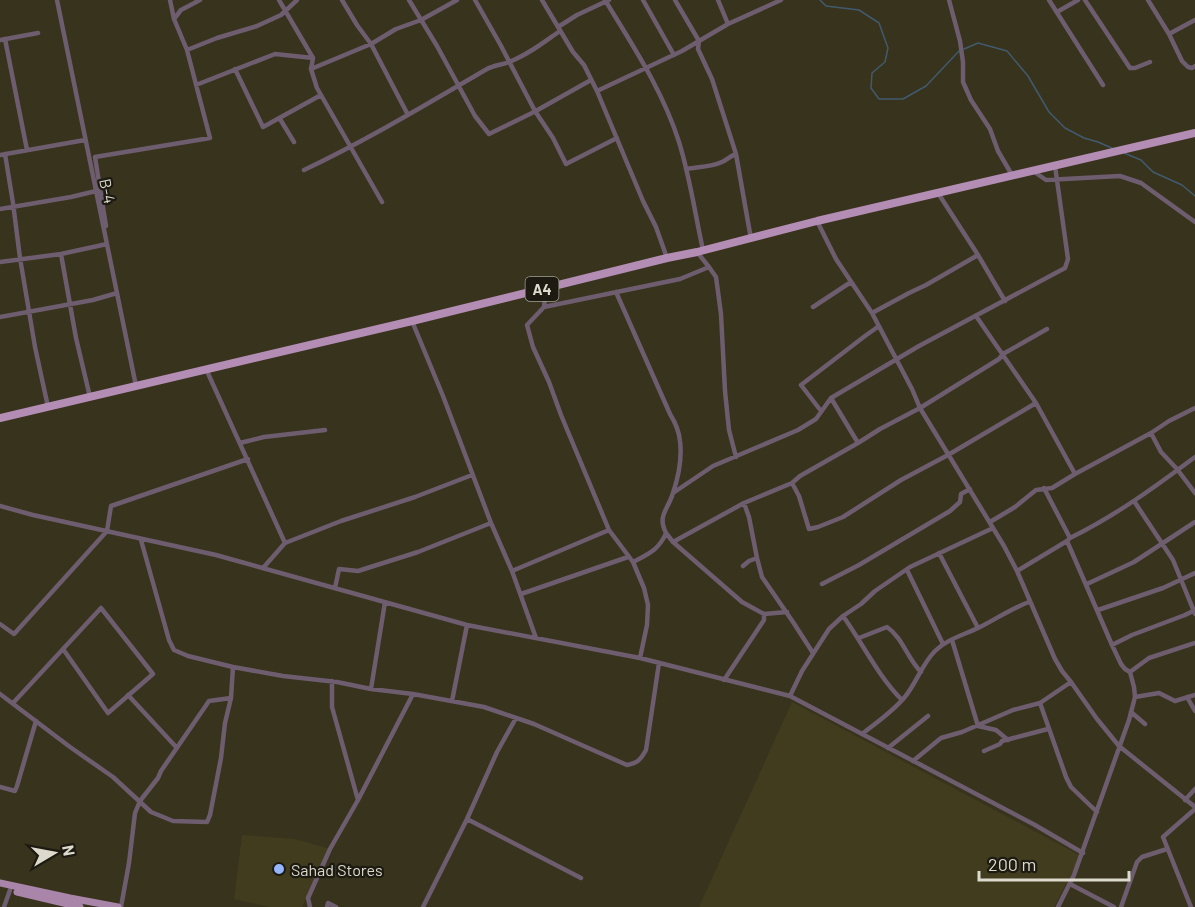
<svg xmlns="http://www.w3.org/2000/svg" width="1195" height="907" viewBox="0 0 1195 907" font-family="Barlow,sans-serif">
  <rect width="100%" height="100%" fill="#37331d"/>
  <path fill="#423c1f" d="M792 702 1081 856 1054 907H699Z
    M242 835 295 839 330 849 302 907H270L234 899Z"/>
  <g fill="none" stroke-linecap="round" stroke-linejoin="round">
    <path stroke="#425a6e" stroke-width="1.5" d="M820 0 826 6 859 10 879 23 888 48 885 62 872 73 871 88 879 99H903L926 86 959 51
      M964 49 978 43 1007 51 1028 76 1049 112 1065 128 1084 138 1098 142 1114 149
      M1124 153 1141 160 1153 172 1182 185 1195 196"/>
    <path stroke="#6e5d6e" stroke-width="4.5" d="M57 0 136 386
      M279 0 313 58 311 69 317 88 382 202
      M342 0 357 25 371 44 408 115
      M409 0 437 46 475 116 489 134 534 112 591 80
      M475 0 500 44 535 111 553 138 566 164 617 138
      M542 0 573 52 584 65 597 91 643 201 656 227 667 258
      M605 0C633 46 663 91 679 142 690 177 695 214 703 250
      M643 0 674 55
      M675 0 699 41 698 49 712 79 736 154 751 239
      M718 0 728 24
      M949 0 960 41 963 62V82L971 100 990 129 998 151 1012 175
      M1049 0 1103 85
      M1085 0 1130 68H1135L1150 62
      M1148 0 1169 34 1182 61 1188 67 1192 68 1195 66
      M1057 12 1078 0
      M174 19 181 10 200 0
      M558 27 577 15 609 0
      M1169 34 1195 20
      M5 39 27 150
      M0 40 38 33
      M187 50 217 38 257 26 281 15 297 0
      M235 69 263 127 321 95
      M311 69 371 44 396 29 421 20 457 0
      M196 85 275 54 313 58
      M597 91 682 51 728 24 781 0
      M280 119 294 142
      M5 154 13 203 20 258 35 347 48 407
      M0 155 85 140
      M686 169C697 167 712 167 722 162 727 160 730 156 736 154
      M304 170C367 140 427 104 487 69 494 65 502 65 509 62 528 55 544 42 560 31
      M1033 171 1046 180 1120 176 1141 183 1195 222
      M938 193 978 255 1005 301
      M0 209 71 197 96 191
      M817 221 836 259 872 313 912 389 920 408 1004 546 1017 571 1055 659 1062 671 1071 682 1097 719 1119 746 1195 807
      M106 226 95 157 210 138 187 50 174 19 170 0
      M61 254 76 338 90 397
      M0 262 61 254 107 244
      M709 267 716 277 721 314 725 391 729 430 736 457
      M546 288 544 307 527 325 533 347 549 382 561 415 609 530 633 562 644 588 648 605 647 625 640 658
      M616 292 670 414C675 422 679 431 680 441 682 457 678 478 673 493 668 510 657 515 666 533 659 550 648 554 633 562
      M544 307 680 279 709 267 697 252
      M813 307 851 282
      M872 313 909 293 926 285 978 255
      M976 316 1036 403 1075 474
      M0 317 93 300 117 293
      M412 321 443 396 491 523 512 571 536 638
      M206 369 285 543
      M831 398 858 443
      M821 411 801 385 865 336 879 326
      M1151 433 1161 452 1177 469 1195 493
      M240 443 264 437 325 430
      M792 483 799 496 809 529 818 527 843 517 901 480 948 455 1036 403
      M1044 488 1070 538 1067 541 1112 645 1121 664 1125 669 1130 672 1134 687 1135 697 1129 720 1074 875 1058 907
      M673 493 713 466 798 430 816 419 831 398 919 346 1065 268 1068 259 1055 166
      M1134 501 1173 560 1195 614
      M0 506 33 515 216 555 467 625 640 658 790 696 1035 825 1083 853
      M990 522 1015 507 1036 490 1052 488 1075 474 1151 433 1169 421 1195 408
      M666 533 673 542 742 602 764 614 787 612
      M1070 538C1115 516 1155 487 1195 457
      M141 540 169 640 174 650 188 656 233 667 283 676 337 682 371 689 413 694 484 707 534 724 627 765C638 763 641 759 646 750L659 663
      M673 542 744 503 792 483 800 476 858 443 880 429 920 408 999 359 1003 354 1047 329
      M939 553 978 628
      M757 558 762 577 793 622 813 653
      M743 566 749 561 757 558 749 517 744 503
      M263 568 285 543 341 521 415 497 472 475
      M907 570 943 644
      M512 571 609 530
      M1017 571 1067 541
      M822 584 859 565 950 511 960 502 961 494 970 489
      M1087 584 1134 562 1195 522
      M335 588 339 569 358 571 418 552 491 523
      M521 594 628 557
      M1098 610 1163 588 1195 573
      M843 616C863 644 878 676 902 700
      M0 624 14 634 107 531 111 506 248 459
      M859 638 887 627C903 638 907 658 921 672
      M952 640 978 726 996 730 1008 740
      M1112 645 1132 635 1185 615 1195 610
      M1130 672 1149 658 1195 643
      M724 680 764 620V614
      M332 681V707L358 800
      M371 689 385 602
      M0 694 70 747 113 777 151 812 173 821 207 822 210 815 221 758 225 723 231 698 233 667
      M128 695 177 748
      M790 696 802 671 829 629 843 616 861 604 875 591 910 567 993 528
      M1135 697 1159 693 1175 701 1195 695
      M1187 697 1195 711
      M452 701 467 625
      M13 703 101 608 153 674 108 713 63 649
      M1040 703 1066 777 1071 787 1097 812
      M1131 712 1145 724
      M862 734C876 723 892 712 904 698 916 684 922 664 935 651 947 639 964 635 980 627 996 619 1012 608 1029 602
      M888 748 928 716
      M984 751 1000 744 1002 741 1048 729
      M913 761 941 738 962 732 1013 710 1040 703 1071 682
      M0 787 15 791 17 786 36 721
      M1185 800 1195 789
      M467 819 581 878
      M1070 884 1114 907
      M4 907 10 890
      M121 907 129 863 135 813 140 801 158 778 161 771 209 701 231 698
      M310 907 308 898 330 849 358 800 413 694
      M327 907 328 903 336 907
      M423 907 467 819 497 752 516 718
      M1121 907 1137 862 1142 857 1167 849
      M1191 907 1163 837 1195 809"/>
    <path stroke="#a985a9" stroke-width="7" d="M0 883 70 898 118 907
      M17 892 80 907"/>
    <path stroke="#b48db4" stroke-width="8" d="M0 418 412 321 667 258 697 252 817 221 1195 133"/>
  </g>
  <circle fill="#95b6fd" stroke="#1c1a11" stroke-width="2" cx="279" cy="869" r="6"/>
  <g text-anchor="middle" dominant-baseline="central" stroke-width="4.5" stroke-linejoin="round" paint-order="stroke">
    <rect fill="#1c1a11" stroke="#a2a095" stroke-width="1.5" x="525.5" y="277" width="33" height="24" rx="4.5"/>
    <g font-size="15" font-weight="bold" fill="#dcdacd">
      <text x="542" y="289">A4</text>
    </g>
    <g font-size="16" fill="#dcdacd" stroke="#1c1a11">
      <text transform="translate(108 191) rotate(78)">B-4</text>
    </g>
    <g font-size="16" fill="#dcdacd" stroke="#1c1a11" text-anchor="start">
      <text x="291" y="869">Sahad Stores</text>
    </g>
  </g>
  <g transform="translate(54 853) rotate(80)" stroke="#1c1a11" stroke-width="4.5" paint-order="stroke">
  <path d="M0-4.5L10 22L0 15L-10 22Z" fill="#dcdacd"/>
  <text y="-9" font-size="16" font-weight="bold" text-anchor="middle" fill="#dcdacd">N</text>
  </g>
  <path d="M979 871v9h150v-9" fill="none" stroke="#dcdacd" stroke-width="3"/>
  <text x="988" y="871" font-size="18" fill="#dcdacd" stroke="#1c1a11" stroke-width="4.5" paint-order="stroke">200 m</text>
</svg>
